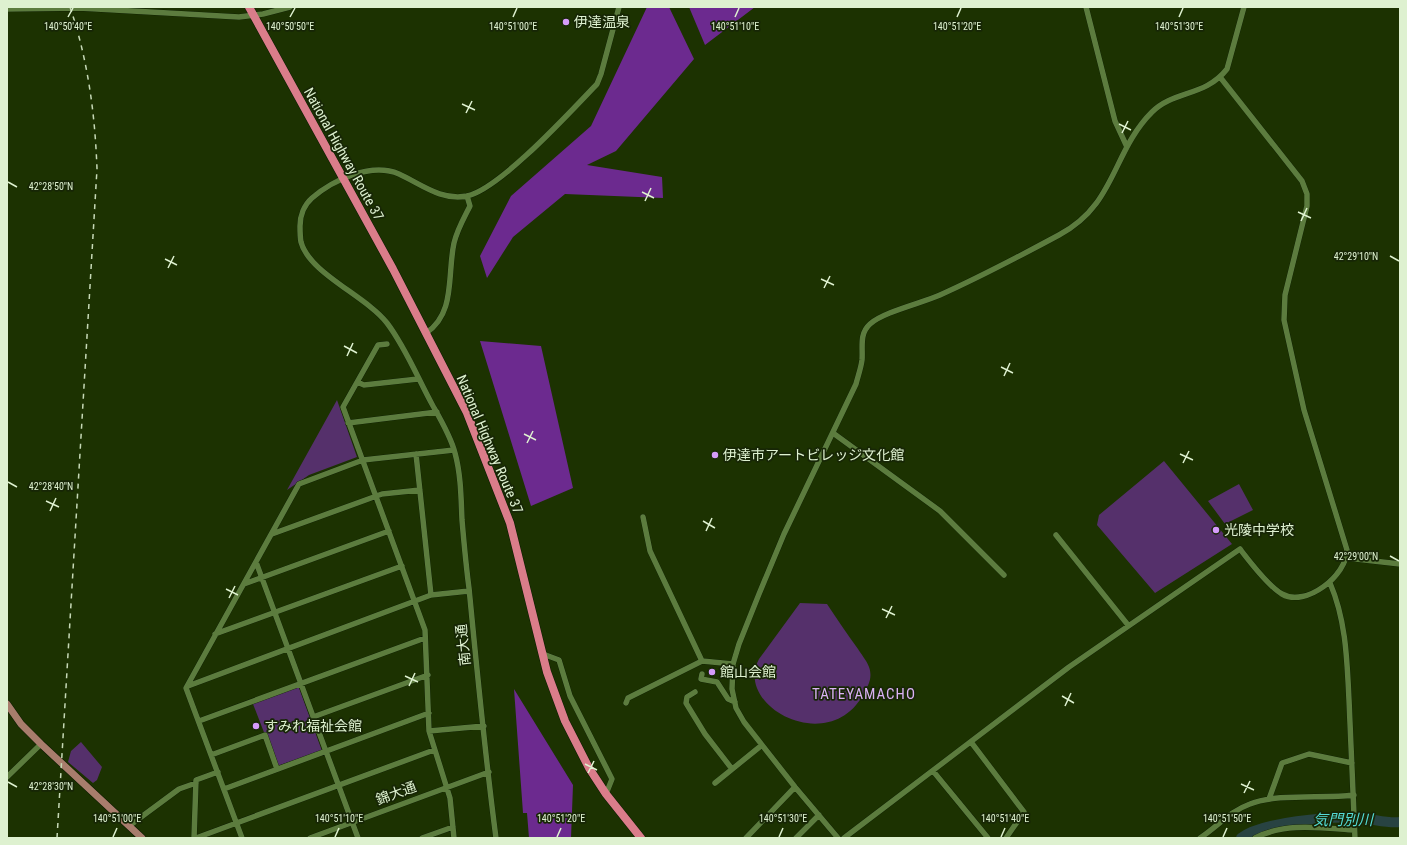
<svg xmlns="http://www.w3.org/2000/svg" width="1407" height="845" viewBox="0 0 1407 845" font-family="'Roboto Condensed','Noto Sans JP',sans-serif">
  <rect width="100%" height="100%" fill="#1c3201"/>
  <path fill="#55306b" d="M337 400 357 457 309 475 287 490Z
    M1164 461 1232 544 1155 593 1097 525 1099 515Z
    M1239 484 1253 510 1225 524 1208 501Z
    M800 603 827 604C837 619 847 634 858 649 861 654 867 661 869 667 873 678 868 686 863 695 828 757 733 706 759 659Z
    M296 687 299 688 322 751 277 766 253 704Z
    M81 742 102 767 97 780 93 783 68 762 71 751Z"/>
  <path fill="#6c2a8f" d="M647 7H669L694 59 616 151 587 165 662 177 663 198 565 194 513 237 487 278 480 256 511 196 591 126Z
    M689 7H755L705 45Z
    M480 341 541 346 573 488 531 506Z
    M514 689 573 785 571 838H529L527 813H523Z"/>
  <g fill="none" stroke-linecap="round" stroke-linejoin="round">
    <path stroke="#284342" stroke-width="10" d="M1241 838C1261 822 1331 816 1357 818 1371 818 1387 824 1400 822"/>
    <defs>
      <path id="minor" d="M1086 7 1115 121 1127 147
        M7 9 79 8 239 17 263 14 290 7
        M426 333C456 313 447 275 454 243 457 230 464 218 470 206L467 196
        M387 344 378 345 343 407 425 630 429 731 450 798 454 838
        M357 382 364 385 418 379
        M348 423 437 412
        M833 433 940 511 1004 575
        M416 454 431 595
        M643 517 650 551 702 661
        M272 534 382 494 420 490
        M1056 535 1128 625
        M1347 558 1400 564
        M256 562 358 838
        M1330 583C1346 620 1347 660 1349 700 1351 746 1353 792 1355 838
        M244 584 389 531
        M215 634 402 566
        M543 654 559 660 570 696 612 779 606 794
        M702 674 701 679 717 682 728 699 735 702
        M188 686 431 595 469 591
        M695 692 687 697 686 703 705 734 732 769
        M626 703 628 698 702 661 733 664
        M313 717 428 675
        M199 721 425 638
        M429 731 484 726
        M971 742 1024 812 1006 838
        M211 755 265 735 277 769
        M933 771 988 838
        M7 777 41 744
        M715 783 762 745
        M224 789 429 713
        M1269 799 1282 763 1309 754 1352 763
        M129 826 179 789 196 783
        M194 838 196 780 218 772
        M196 838 434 750
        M242 838 186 688 299 484 363 460 454 450
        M310 838 489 772
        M422 838 453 827
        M496 838C485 755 477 671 469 588 466 566 464 543 462 520 461 498 461 475 455 453 451 437 441 420 433 406 418 379 406 348 387 323 366 296 309 273 301 242 300 237 300 231 300 226 300 216 304 205 312 198 333 180 371 162 399 174 421 184 441 201 467 196 500 189 571 111 597 84L601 74 619 7
        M746 838 795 787
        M796 838 819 815
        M838 838 795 787 744 722 736 708 732 689 733 664 739 644 759 594 784 534 856 384C858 376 861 368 862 360 863 347 859 334 870 324 883 312 922 303 940 295 980 277 1020 256 1059 235 1116 205 1112 152 1152 112 1174 90 1205 97 1227 69L1244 7
        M844 838 1069 667 1240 549C1250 562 1268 586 1282 594 1306 608 1347 575 1347 550L1304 410 1284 320 1285 295 1307 206V194L1302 181 1220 77
        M1200 838C1217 827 1230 811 1250 804 1278 793 1322 799 1354 795
        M1255 838C1285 822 1322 828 1354 830"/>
      <path id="major" d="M7 704 21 724 41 744 142 838"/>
      <path id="highway" d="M249 7 393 269 467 413 510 523 547 672 565 721 589 768 606 794 641 838"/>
    </defs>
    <use href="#minor" stroke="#091800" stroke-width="6"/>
    <use href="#major" stroke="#091800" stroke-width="8"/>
    <use href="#highway" stroke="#091800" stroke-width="9"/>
    <use href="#minor" stroke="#5c7c3e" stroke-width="5.5"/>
    <use href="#major" stroke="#a87d6c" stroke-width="7"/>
    <use href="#highway" stroke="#da7d8a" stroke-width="8"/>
    <path stroke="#c6d9b6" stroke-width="1.5" stroke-dasharray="5 5" stroke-linecap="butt" d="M57 838 97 169C95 114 88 60 70 7"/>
  </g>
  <path fill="none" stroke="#def1d0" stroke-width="1.5" d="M68 17 73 8M290 17 295 8M513 17 517 8M735 17 739 8M957 17 961 8M1179 17 1183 8M462 104 475 110M466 113 472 101M1119 124 1131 130M1122 133 1128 121M8 182 17 187M642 192 654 198M645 201 651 188M1298 212 1311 218M1301 221 1307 208M1390 256 1399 261M165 259 177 265M168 268 174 256M821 279 834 285M824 288 830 276M344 346 357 353M347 356 353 343M1001 367 1013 373M1004 376 1010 363M524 434 536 440M527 443 533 431M1180 454 1193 460M1183 463 1189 451M8 482 17 487M46 501 59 507M50 511 56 498M703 521 715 528M706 531 712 518M1390 556 1399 561M226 589 238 595M229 598 235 586M882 609 895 615M886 618 892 606M405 676 418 682M409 686 415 673M1062 696 1074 703M1065 706 1071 693M585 764 597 770M588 773 594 761M8 782 17 787M1241 784 1254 790M1244 793 1250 781M113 837 117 828M335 837 339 828M557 837 561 828M779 837 783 828M1001 837 1005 828M1223 837 1227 828"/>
  <g fill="#d59bfa" stroke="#172606" stroke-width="1.5">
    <circle cx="566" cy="22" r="4"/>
    <circle cx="715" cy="455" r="4"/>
    <circle cx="1216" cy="530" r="4"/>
    <circle cx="712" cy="672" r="4"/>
    <circle cx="256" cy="726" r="4"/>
  </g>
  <g text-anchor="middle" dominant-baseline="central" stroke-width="3.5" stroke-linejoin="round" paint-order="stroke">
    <g font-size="14" fill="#def1d0" stroke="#172606" text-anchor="start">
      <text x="574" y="22">伊達温泉</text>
      <text x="723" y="455">伊達市アートビレッジ文化館</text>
      <text x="1224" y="530">光陵中学校</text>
      <text x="720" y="672">館山会館</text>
      <text x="264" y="726">すみれ福祉会館</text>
    </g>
    <g font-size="14" fill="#def1d0" stroke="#172606">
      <text transform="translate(344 154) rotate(61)">National Highway Route 37</text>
      <text transform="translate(490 444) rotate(67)">National Highway Route 37</text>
      <text transform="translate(463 645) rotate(-96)">南大通</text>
      <text transform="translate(396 793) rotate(-20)">錦大通</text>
    </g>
    <g font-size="15" letter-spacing="1" fill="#dab2f4" stroke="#172606">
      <text x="864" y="694">TATEYAMACHO</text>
    </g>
    <g font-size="15" font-style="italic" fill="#54dbd6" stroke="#172606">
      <text x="1343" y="820">気門別川</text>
    </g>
  </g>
  <g font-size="10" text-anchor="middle" fill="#def1d0" stroke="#172606" stroke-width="3.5" stroke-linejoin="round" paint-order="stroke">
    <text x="68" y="30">140°50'40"E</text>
    <text x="290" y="30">140°50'50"E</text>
    <text x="513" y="30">140°51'00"E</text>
    <text x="735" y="30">140°51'10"E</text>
    <text x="957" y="30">140°51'20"E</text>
    <text x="1179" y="30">140°51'30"E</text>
    <text x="51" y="190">42°28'50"N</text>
    <text x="1356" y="260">42°29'10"N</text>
    <text x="51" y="490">42°28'40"N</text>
    <text x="1356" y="560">42°29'00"N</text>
    <text x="51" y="790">42°28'30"N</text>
    <text x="117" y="822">140°51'00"E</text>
    <text x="339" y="822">140°51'10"E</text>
    <text x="561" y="822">140°51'20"E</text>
    <text x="783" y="822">140°51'30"E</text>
    <text x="1005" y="822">140°51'40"E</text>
    <text x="1227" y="822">140°51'50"E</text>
  </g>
  <rect width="1407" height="845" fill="none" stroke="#def1d0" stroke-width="16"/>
</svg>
